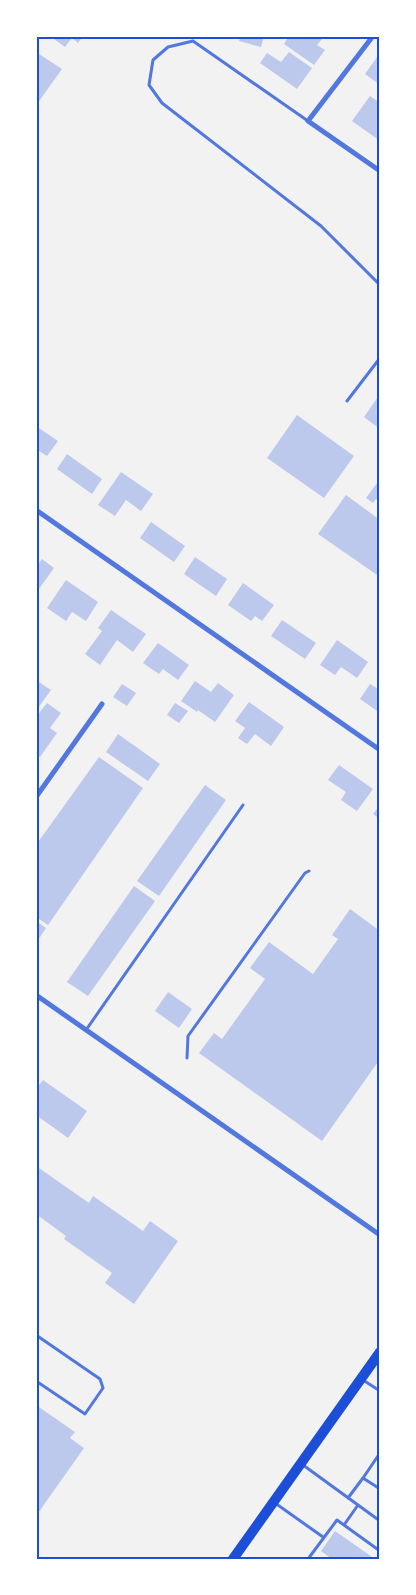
<svg xmlns="http://www.w3.org/2000/svg" width="416" height="1595" viewBox="0 0 416 1595" font-family="Raleway,sans-serif">
  <rect width="100%" height="100%" fill="#f2f2f2"/>
  <path fill="#bdc9ec" d="M50 36H83L78 43 72 38 65 47Z
    M241 36H264L261 47 239 41Z
    M289 36H319L322 39 317 45 325 50 314 65 284 44Z
    M36 52 62 69 37 104 36 103Z
    M289 52 312 68 297 89 260 63 267 53 281 62Z
    M380 53V85L365 74Z
    M370 96 380 103V141L352 121Z
    M380 394V429L364 417Z
    M297 415 354 456 324 498 267 458Z
    M36 426 58 441 47 456 36 449Z
    M67 454 102 479 92 494 57 469Z
    M121 472 153 494 141 511 126 500 115 516 98 505Z
    M380 479V502L376 499 373 503 366 498Z
    M346 495 380 520V577L318 534Z
    M151 522 185 546 174 562 140 538Z
    M195 557 227 579 216 596 184 574Z
    M42 559 54 568 36 593V567Z
    M66 580 98 602 86 621 72 612 66 621 47 608Z
    M243 583 274 605 262 621 255 616 251 621 228 605Z
    M111 610 146 634 133 652 117 640 100 665 85 654 102 631 98 628Z
    M282 620 316 643 305 659 271 636Z
    M337 640 368 662 357 678 341 667 335 675 320 665Z
    M158 643 189 665 178 680 163 669 159 674 143 663Z
    M36 680 51 690 36 711Z
    M195 681 211 692 218 683 234 695 215 722 198 710 197 712 181 701Z
    M122 684 136 693 127 706 113 697Z
    M370 684 380 690V713L360 699Z
    M249 702 284 727 271 746 255 734 247 744 238 738 245 728 235 721Z
    M47 703 61 713 50 728 57 733 40 757 36 754V717Z
    M175 703 188 711 179 723 167 715Z
    M118 734 160 764 148 781 106 752Z
    M99 757 143 788 48 925 36 917V845Z
    M339 765 373 789 357 811 341 800 346 792 328 780Z
    M205 785 226 800 159 896 137 881Z
    M380 805V819L373 814Z
    M134 886 155 901 88 996 67 982Z
    M350 909 380 931V1059L322 1141 199 1053 214 1033 222 1039 265 979 250 968 269 942 313 974 338 939 332 935Z
    M36 921 46 928 36 943Z
    M168 992 192 1009 179 1028 155 1011Z
    M43 1080 87 1111 68 1138 36 1115V1089Z
    M36 1166 89 1203 93 1196 143 1231 150 1221 178 1241 134 1304 105 1283 112 1273 64 1239 66 1236 36 1214Z
    M36 1405 75 1432 70 1438 84 1448 36 1516Z
    M335 1531 375 1559H332L321 1551Z"/>
  <g fill="none" stroke-linecap="round" stroke-linejoin="round">
    <path stroke="#5277de" stroke-width="3" d="M308 121 193 41 168 47 153 60 149 85 162 103 321 226 380 285
      M347 401 380 358
      M86 1030 243 805
      M187 1058 188 1036 305 873 309 871
      M36 1335 100 1379 103 1388 85 1414 36 1381
      M363 1380 380 1391
      M380 1453 363 1478 380 1489
      M303 1465 380 1521
      M348 1498 363 1478
      M275 1503 323 1537
      M344 1525 358 1505
      M308 1559 337 1520 380 1551"/>
    <path stroke="#5277de" stroke-width="5" d="M373 36 308 121 380 171
      M36 510 380 750
      M36 797 102 704
      M36 995 380 1235"/>
    <path stroke="#1d4ed8" stroke-width="10" d="M233 1559 380 1352"/>
  </g>
  <rect width="416" height="1595" fill="none" stroke="#ffffff" stroke-width="75"/>
  <rect x="38" y="38" width="340" height="1520" fill="none" stroke="#1d4ed8" stroke-width="2"/>
</svg>
